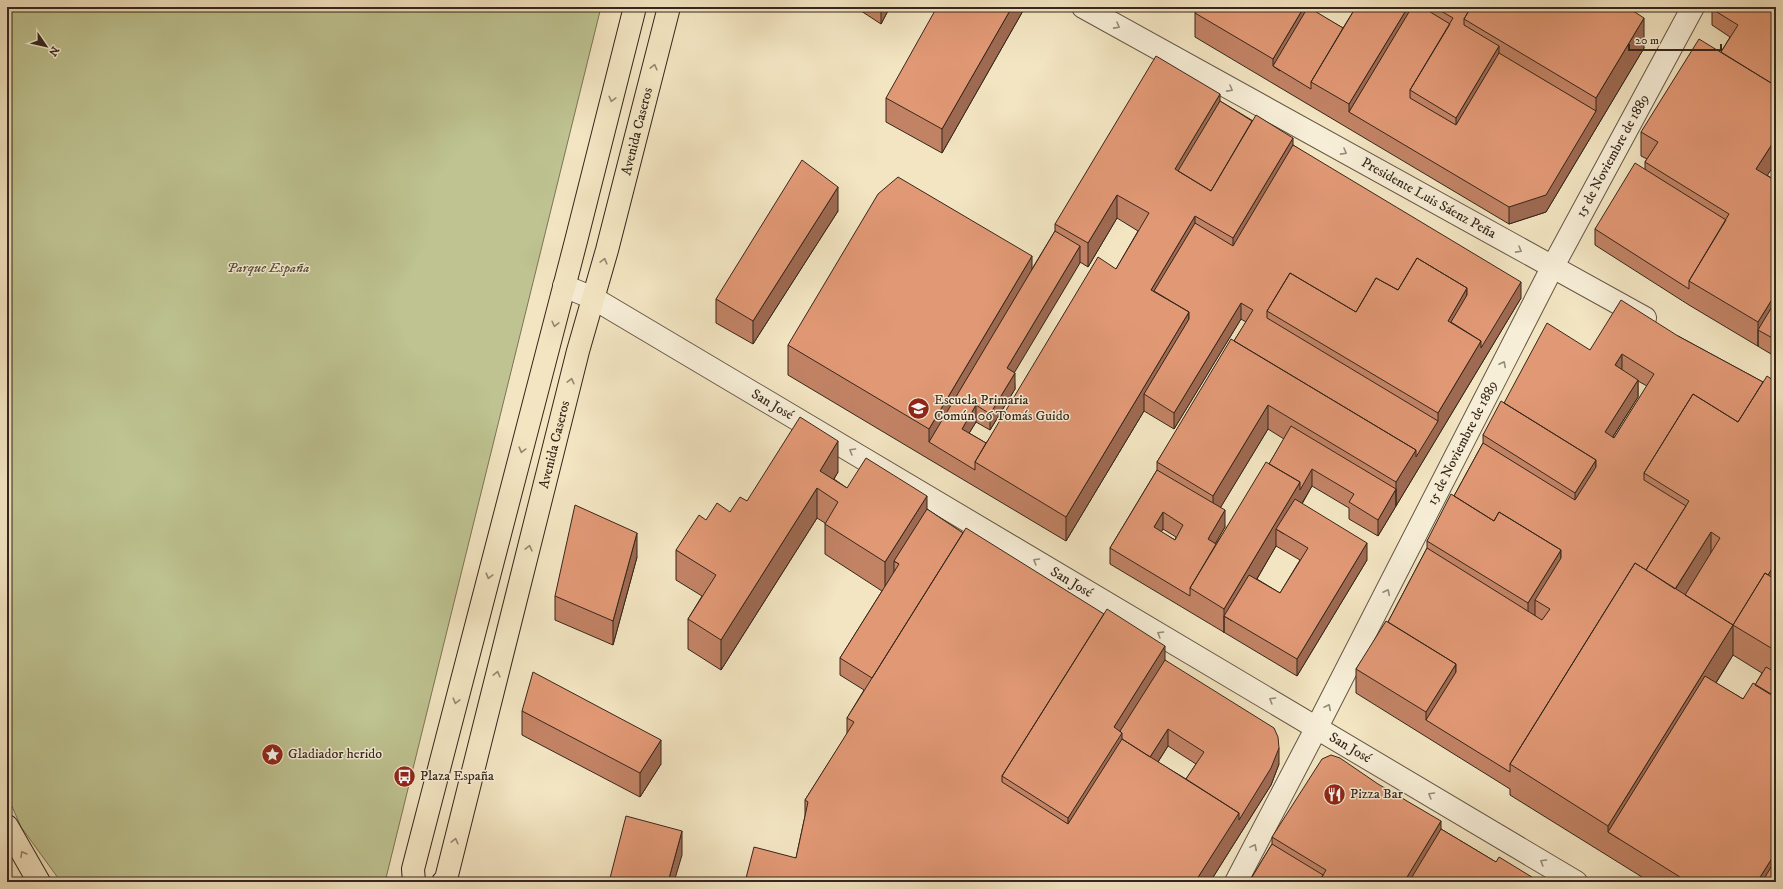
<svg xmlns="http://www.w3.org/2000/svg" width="1783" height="889" viewBox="0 0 1783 889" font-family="'IM FELL DW Pica',serif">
  <rect width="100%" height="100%" fill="#f3e5c2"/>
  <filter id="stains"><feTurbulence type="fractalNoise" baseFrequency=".005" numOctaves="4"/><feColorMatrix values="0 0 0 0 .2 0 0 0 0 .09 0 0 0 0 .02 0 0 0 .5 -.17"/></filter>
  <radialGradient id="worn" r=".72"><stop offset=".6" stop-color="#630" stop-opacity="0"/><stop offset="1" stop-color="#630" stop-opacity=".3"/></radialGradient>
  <path fill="#bec391" stroke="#7a7456" d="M7 7H601L385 882H61L21 827 7 795Z"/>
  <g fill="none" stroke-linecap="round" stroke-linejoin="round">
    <defs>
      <g id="minor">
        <path id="s1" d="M1083 7 1645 318"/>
        <path id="s2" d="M564 286 593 298 1576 882"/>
        <path id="s3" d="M1236 882 1317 727 1552 268 1693 7"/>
      </g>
      <g id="major">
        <path d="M7 826 39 882"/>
        <path d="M414 882 413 869 576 241 635 7"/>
        <path id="s4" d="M443 882 446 879 578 351 607 250 669 7"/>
      </g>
    </defs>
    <use href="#minor" stroke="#655646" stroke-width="24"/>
    <use href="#major" stroke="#36261c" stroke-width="24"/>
    <use href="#minor" stroke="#f7eed7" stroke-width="22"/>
    <use href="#major" stroke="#f3e5c2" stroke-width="22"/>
  </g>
  <path fill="#c28365" stroke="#36261c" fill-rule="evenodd" d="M855 7H890L881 24Z
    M1024 7V9L942 153 886 122V98Z
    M1356 7H1627L1644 48 1546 212 1509 224 1195 37V13L1315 12 1343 28Z
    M1776 7V162L1767 175 1776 181V357L1689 305 1595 245V229L1645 170V162L1647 159 1641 156V132L1721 52 1730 37 1712 25V9Z
    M1220 101 1293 145 1521 298 1378 536 1349 519V508L1312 486 1302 504 1367 560 1297 676 1110 564V548L1157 470V462L1234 341 1246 322 1241 319 1174 429 1144 411 1066 541 788 375V345L1032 269 1055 231V224ZM1117 218 1138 231 1116 269 986 443 969 433 976 422 990 430 1015 389 1014 372 1080 262 1088 267ZM1268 429 1284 439 1269 464 1216 544 1215 543 1225 527 1220 508ZM1163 529 1176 537 1175 540 1161 532ZM1276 546 1300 560 1280 593 1257 579Z
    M838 211 753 344 716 323V299Z
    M1678 336 1763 382H1776V882H1650L1510 795V789L1356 693V669L1388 622 1427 548V541L1454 496 1483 443V435L1504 403 1590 350ZM1638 381 1647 386 1614 438 1613 437 1638 397ZM1733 655 1762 673 1755 685 1743 699 1716 683Z
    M838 472 834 479 847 488 927 509 963 533 1165 660 1279 764 1271 785 1210 882H745L796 858 805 816V800L847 734V718L864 690 840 675V658L882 591 825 554V523L817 518 721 670 688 649V619L702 596 676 580V550L706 520 730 512 747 501ZM1168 746 1196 764 1186 779 1158 762Z
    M637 557 613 645 555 620V596Z
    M522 711 661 764 640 797 522 735Z
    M1441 829 1496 862 1540 882H1249L1272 844V837Z"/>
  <path fill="#9e6a52" stroke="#36261c" d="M881 7H890L881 24Z
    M1012 7H1024V9L942 153V129Z
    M1304 7H1318L1280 71 1273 66V59Z
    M1408 7H1414L1349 112V104Z
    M1644 18V48L1546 212 1509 224V207L1596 111V98Z
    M1499 46V70L1456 142V118Z
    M1220 94V118L1182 181 1175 169Z
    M1293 138V162L1233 262V238Z
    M1776 138V162L1756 193V169Z
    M838 187V211L753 344V321Z
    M1117 195V218L1088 267V243Z
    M1195 216V240L1159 301 1151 290Z
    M1080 246V263L1007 385V368Z
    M1032 256V286L929 442V429Z
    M1521 282V298L1396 506V482L1416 450 1438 421V413L1481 341Z
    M1467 288V312L1455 332 1448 321Z
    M1776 293V317L1758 330V346V322Z
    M1241 303V319L1174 429V413Z
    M1189 312V336L1144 394V411L1066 541V517Z
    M1622 354V370L1615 365Z
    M1015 373V389L990 430V414Z
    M1638 380V397L1605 449V432Z
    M976 405V422L962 445V429Z
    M1268 405V429L1213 520V496Z
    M838 441V472L825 493 820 471Z
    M1596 460V484L1575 517V493Z
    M1312 469V486L1284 534 1276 529V546L1232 621 1224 616V633V609L1300 482Z
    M817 488V518L721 670V640Z
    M1396 489V506L1378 536V520Z
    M927 496V526L899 564 894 561V577L885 592V562Z
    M1225 510V527L1208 556V539Z
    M1163 512V529L1154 544V527Z
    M1711 532V556L1683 600 1673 593Z
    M637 533V557L613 645V621Z
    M1367 543V560L1297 676V659Z
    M1561 550V574L1535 600V617L1528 627V603Z
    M1776 562V586L1736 626Z
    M1733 625V655L1619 839 1608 832V826Z
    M1165 646V676L1068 848V818L1114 727Z
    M1456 664V688L1426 720V712Z
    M1168 729V746L1147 779V762Z
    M661 740V764L640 797V773Z
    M1279 748V764L1271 785 1210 882H1195Z
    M1441 821V845L1419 882H1404Z
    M682 831V855L674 882H668Z
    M1776 852V876L1772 882H1757Z"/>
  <path fill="#e19875" stroke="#36261c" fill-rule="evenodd" d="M937 7H1012L942 129 886 98Z
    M1198 7H1304L1273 59 1195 13Z
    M1308 7 1343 28 1311 82V89L1273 66Z
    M1356 7H1408L1349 104 1311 82Z
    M1412 7H1422L1450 24 1410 90V98L1456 125 1499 53 1596 111 1546 195 1509 207 1349 112Z
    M1434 7H1471L1464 19V25L1499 46 1456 118 1410 90 1453 18Z
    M1471 7H1627L1644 18 1596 98 1464 19Z
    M1713 7H1776V86L1721 52 1738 25 1712 9Z
    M1699 39 1776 86V138L1756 169 1776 181V293L1758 322 1689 281 1729 214 1645 162 1658 142 1641 132Z
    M1156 56 1220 94 1175 169 1211 191 1256 115 1293 138 1233 238 1195 216 1151 290 1189 312 1066 517 975 462 1098 257 1116 269 1149 213 1117 195 1088 243 1055 224Z
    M1220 101 1252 121 1211 191 1178 171Z
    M1293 145 1521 282 1481 348V341L1451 322 1467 295V288L1417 258 1398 290 1376 278 1356 312 1290 273 1267 311V318L1438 421 1416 457V450L1234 341 1253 310 1241 303 1174 413 1144 394 1189 319V312L1154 291 1195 223 1233 246Z
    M802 160 838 187 753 321 716 299Z
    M1635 163 1726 220 1689 281V289L1595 229Z
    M898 177 1032 256 929 429 788 345 878 194Z
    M1055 231 1080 246 1007 368 1015 373 990 414 976 405 962 429 986 443 975 462V470L929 442Z
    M1417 258 1467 288 1448 321 1481 341 1438 413 1267 311 1290 273 1356 312 1376 278 1398 290Z
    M1621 300 1678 336 1763 382 1738 422 1693 394 1644 473V480L1686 506 1646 570 1635 563 1510 764V772L1426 720 1456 672V664L1388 622 1427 548 1542 620 1550 609 1535 600 1561 558V550L1499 512 1494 521 1454 496 1483 443 1575 500 1596 467V460L1504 403 1547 323 1590 350ZM1622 354 1654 374 1614 438 1605 432 1638 380 1615 365Z
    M1776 300V340L1758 330Z
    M1231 339 1416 450 1396 482 1268 405 1213 496 1157 462Z
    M1767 376 1776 382V562L1768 575 1765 573 1733 625 1685 595 1720 538 1711 532 1675 589 1646 570 1689 501 1644 473 1693 394 1738 422Z
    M1501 401 1596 460 1575 493 1483 435Z
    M800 417 838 441 820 471 847 488 866 458 927 496 885 562 825 524 838 502 817 488 721 640 688 619 716 575 676 550 699 515 706 520 717 503 730 512 740 497 747 501Z
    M1291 426 1396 489 1378 520 1349 502 1354 494 1312 469 1300 490V482L1269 464Z
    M1266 462 1300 482 1224 609 1190 588Z
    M1157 470 1225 510 1208 539 1216 544 1190 588V596L1110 548ZM1163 512 1183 525 1175 540 1154 527Z
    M1451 494 1494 521 1499 512 1561 550 1528 603 1427 541Z
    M1295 499 1367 543 1297 659 1224 616 1249 575 1280 593 1308 548 1276 529Z
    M575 505 637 533 613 621 555 596Z
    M927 509 963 533 872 678 840 658 899 564 894 561Z
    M966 528 1104 614 1002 776V782L1068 824 1122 739 1239 813 1195 882H745L754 847 796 858 808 802 805 800 854 722 847 718Z
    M1635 563 1733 625 1608 826 1510 764Z
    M1765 573 1776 580V651L1733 625Z
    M1107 609 1165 646 1114 727 1122 733 1068 818 1002 776Z
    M1386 621 1456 664 1426 712 1356 669Z
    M1165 660 1274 728 1278 737 1279 748 1271 768 1239 820V813L1186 779 1204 752 1168 729 1150 757 1122 739V733L1120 731Z
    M1766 667 1776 673V691L1773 696 1755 685Z
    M533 672 661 740 640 773 522 711Z
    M1705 676 1743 699 1753 683 1776 697V852L1757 882H1688L1608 832Z
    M1776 691V697L1773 696Z
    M1331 755 1340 758 1378 784 1441 821 1404 882H1319L1326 870 1272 837 1322 759Z
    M626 816 682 831 668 882H609Z
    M1441 829 1496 862 1499 857 1540 882H1409Z
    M1272 844 1323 875 1319 882H1249Z
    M1776 859V882H1762Z"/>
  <defs><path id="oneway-chevron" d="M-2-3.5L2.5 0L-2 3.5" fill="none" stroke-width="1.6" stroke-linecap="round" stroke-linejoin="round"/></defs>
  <g stroke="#968a7a">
    <use href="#oneway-chevron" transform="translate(1117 26) rotate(29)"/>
    <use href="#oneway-chevron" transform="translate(1230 89) rotate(29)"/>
    <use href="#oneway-chevron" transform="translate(1344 152) rotate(29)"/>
    <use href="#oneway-chevron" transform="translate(1519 250) rotate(29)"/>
    <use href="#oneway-chevron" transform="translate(1503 364) rotate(-63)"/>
    <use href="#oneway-chevron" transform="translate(852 451) rotate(-149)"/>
    <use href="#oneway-chevron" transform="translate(1036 561) rotate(-149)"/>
    <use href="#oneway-chevron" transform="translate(1387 592) rotate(-63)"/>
    <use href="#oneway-chevron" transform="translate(1160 634) rotate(-149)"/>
    <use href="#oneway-chevron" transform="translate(1272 700) rotate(-149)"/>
    <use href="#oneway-chevron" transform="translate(1328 707) rotate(-63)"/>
    <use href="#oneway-chevron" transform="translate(1431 795) rotate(-149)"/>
    <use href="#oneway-chevron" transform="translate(1254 847) rotate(-62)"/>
    <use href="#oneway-chevron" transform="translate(1543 862) rotate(-149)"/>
  </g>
  <g stroke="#94866f">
    <use href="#oneway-chevron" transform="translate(654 67) rotate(-76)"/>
    <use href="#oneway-chevron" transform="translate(612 99) rotate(104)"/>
    <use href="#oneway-chevron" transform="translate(604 261) rotate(-75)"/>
    <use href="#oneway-chevron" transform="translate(555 324) rotate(104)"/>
    <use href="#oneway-chevron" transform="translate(571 381) rotate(-76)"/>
    <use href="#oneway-chevron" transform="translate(522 450) rotate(105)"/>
    <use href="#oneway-chevron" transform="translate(529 548) rotate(-76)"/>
    <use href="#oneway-chevron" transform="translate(489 576) rotate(105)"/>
    <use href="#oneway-chevron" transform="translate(497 674) rotate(-76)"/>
    <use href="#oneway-chevron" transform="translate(456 701) rotate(105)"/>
    <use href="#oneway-chevron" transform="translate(455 841) rotate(-76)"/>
    <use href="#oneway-chevron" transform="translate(23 854) rotate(-120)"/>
  </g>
  <defs>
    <symbol id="school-disc" viewBox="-11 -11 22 22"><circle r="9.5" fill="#8f2418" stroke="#f7eed7"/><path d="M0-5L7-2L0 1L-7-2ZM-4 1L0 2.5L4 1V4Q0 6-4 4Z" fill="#fff"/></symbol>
    <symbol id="sight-disc" viewBox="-11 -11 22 22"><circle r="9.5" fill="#8f2418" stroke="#f7eed7"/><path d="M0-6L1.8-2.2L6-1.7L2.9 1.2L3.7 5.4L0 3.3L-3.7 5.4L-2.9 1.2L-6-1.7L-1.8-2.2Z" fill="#fff"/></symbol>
    <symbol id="bus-disc" viewBox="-11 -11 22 22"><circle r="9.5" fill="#8f2418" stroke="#f7eed7"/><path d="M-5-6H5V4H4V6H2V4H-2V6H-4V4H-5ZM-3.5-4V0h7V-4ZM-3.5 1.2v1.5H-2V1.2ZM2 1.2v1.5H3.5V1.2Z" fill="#fff"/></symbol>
    <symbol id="restaurant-disc" viewBox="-11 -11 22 22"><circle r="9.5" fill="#8f2418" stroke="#f7eed7"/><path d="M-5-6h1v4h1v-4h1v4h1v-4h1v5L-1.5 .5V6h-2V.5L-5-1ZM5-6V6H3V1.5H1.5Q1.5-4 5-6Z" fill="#fff"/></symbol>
  </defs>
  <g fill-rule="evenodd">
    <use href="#school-disc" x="906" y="396" width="25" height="25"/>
    <use href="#sight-disc" x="260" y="742" width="25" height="25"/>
    <use href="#bus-disc" x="392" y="764" width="25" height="25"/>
    <use href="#restaurant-disc" x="1322" y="782" width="25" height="25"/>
  </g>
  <g text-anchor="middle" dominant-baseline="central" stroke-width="3" stroke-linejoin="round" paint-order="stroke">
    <g font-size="14" fill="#36261c" stroke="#f7eed7">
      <text stroke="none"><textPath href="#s4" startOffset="776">Avenida Caseros</textPath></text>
      <text stroke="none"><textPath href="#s3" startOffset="818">15 de Noviembre de 1889</textPath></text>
      <text stroke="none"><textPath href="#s1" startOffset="395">Presidente Luis Sáenz Peña</textPath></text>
      <text stroke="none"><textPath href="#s2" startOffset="240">San José</textPath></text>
      <text stroke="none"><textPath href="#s3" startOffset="494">15 de Noviembre de 1889</textPath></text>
      <text stroke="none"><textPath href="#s4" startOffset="452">Avenida Caseros</textPath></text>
      <text stroke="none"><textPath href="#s2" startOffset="588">San José</textPath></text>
      <text stroke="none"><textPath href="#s2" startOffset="912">San José</textPath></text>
    </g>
    <g font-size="14" font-style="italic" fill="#584d39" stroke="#f7eed7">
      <text x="268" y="268">Parque España</text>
    </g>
    <g font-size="14" fill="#36261c" stroke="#f7eed7" text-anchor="start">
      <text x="934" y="400">Escuela Primaria<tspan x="934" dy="16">Común 06 Tomás Guido</tspan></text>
      <text x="288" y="754">Gladiador herido</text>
      <text x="420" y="776">Plaza España</text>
      <text x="1350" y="794">Pizza Bar</text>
    </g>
  </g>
  <rect width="1783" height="889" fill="none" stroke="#f3e5c2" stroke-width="24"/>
  <rect x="8" y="8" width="1767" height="873" fill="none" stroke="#36261c" stroke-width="2"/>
  <rect x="12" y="12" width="1759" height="865" fill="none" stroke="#36261c"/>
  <g transform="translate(46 46) rotate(124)" stroke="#f7eed7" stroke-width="3" paint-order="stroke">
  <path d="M0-3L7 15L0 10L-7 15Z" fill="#36261c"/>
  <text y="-6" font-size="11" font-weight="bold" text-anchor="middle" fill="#36261c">N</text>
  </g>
  <path d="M1629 44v6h92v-6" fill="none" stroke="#36261c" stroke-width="2"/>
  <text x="1635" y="44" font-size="12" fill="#36261c" stroke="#f7eed7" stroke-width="3" paint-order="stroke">20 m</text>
  <rect width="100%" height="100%" filter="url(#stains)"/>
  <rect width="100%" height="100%" fill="url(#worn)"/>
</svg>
